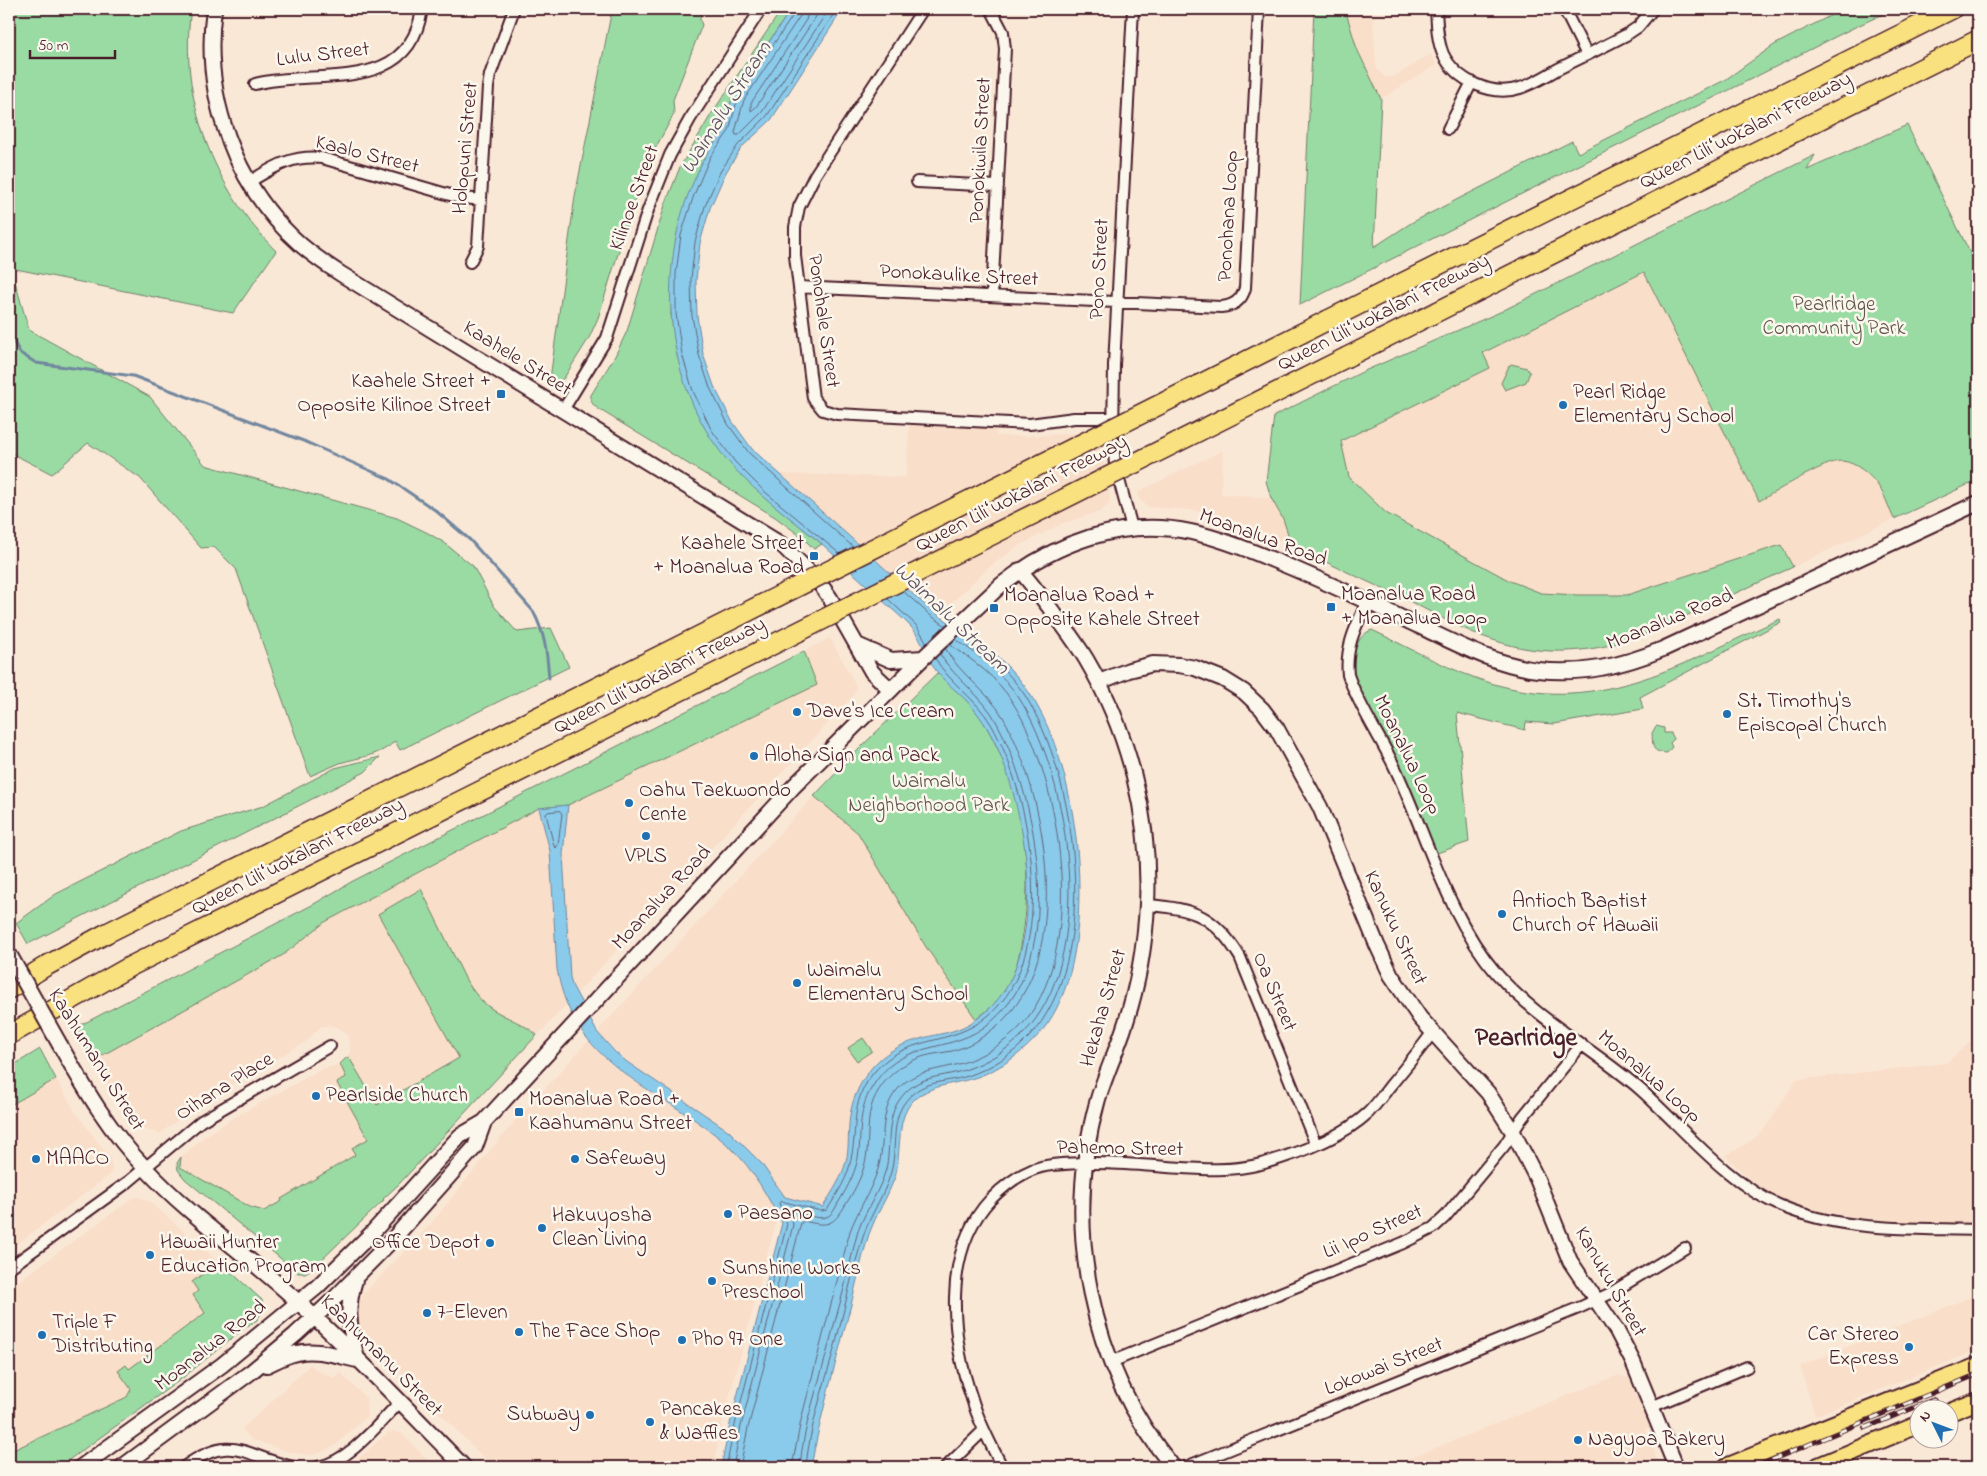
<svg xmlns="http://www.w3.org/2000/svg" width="1987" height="1476" viewBox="0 0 1987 1476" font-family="'Indie Flower',sans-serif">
  <rect width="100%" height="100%" fill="#fae8d7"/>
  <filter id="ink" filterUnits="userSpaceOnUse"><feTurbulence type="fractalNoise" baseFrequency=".02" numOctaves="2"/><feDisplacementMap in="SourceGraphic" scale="10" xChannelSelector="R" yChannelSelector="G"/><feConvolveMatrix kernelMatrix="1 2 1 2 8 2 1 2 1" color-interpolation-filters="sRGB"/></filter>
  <g filter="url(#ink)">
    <path fill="#f9dec9" d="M1345 9H1373L1375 55 1377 69 1385 77 1390 78 1395 76 1431 54 1436 65 1381 99 1357 49Z
      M1644 272 1759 500 1824 466 1841 461 1851 463 1863 471 1879 486 1894 519 1793 567 1781 545 1627 595H1578L1541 593 1510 581 1386 513 1349 477 1341 442 1489 368 1483 353Z
      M909 425 996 428V436H1034L1092 432 1101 443 1110 499 1108 505 1100 512 1063 523 1017 547 989 567 949 605 944 601 933 612 780 474 906 477Z
      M1223 450 1221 494 1271 498 1283 519 1292 546 1249 526 1218 515 1190 510 1148 507 1139 499 1138 492Z
      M830 638 856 685V689L853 696 577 993 570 977 563 853 568 805 817 685 804 651Z
      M814 796 858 833 926 947 976 1019 956 1030 906 1042 895 1048 875 1063 851 1107 846 1161 840 1178 823 1207 784 1197 761 1163 729 1131 627 1062 597 1032Z
      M539 808 550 851 557 969 560 986 567 1004 497 1079 308 1243 179 1167 181 1157 204 1137 233 1118 323 1068 335 1066 344 1061 350 1052V1047L347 1034 342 1030 330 1025 320 1027 307 1041 196 1105 160 1134 137 1127 100 1074 106 1070 99 1057 283 955 325 922Z
      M1978 1035V1224L1870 1219 1809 1209 1781 1199 1756 1185 1726 1156 1752 1140 1766 1127 1796 1080 1946 1063Z
      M588 1041 607 1061 620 1072 710 1131 732 1149 761 1184 778 1215 720 1432 714 1467H493L363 1336 357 1323V1309L363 1294 429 1226 502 1136Z
      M56 1079 76 1113 110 1158 112 1167 111 1174 9 1250V1106Z
      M135 1197H140L150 1202 262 1300 239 1303 131 1389 127 1397 9 1467V1288L130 1200Z
      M1978 1294V1350L1815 1416 1800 1366Z
      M311 1364 316 1370 335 1378 340 1372 366 1398 367 1416 336 1445 317 1454 307 1455 289 1452 251 1439 242 1429Z
      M1619 1375 1629 1378 1649 1427 1645 1429 1660 1467H1387Z
      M396 1431 401 1433 435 1467H348L383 1437 389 1432Z"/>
    <path fill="#9adba4" stroke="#727d68" d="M9 9H191C178 97 214 189 276 251L233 313 11 268 29 330 150 397 205 465 397 518 428 533 443 542 473 566 494 606 517 632 551 628 569 667 400 750 395 741C381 756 359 757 340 763 330 767 320 772 310 776L236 569 214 547 201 548 140 478 88 443 52 474 9 452Z
      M612 9H702L700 20 702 25 673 100 674 114 656 147 639 186 598 318 589 338 564 378C560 382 555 382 550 379L575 196Z
      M782 9H791L733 95 724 128 706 155 689 194 677 234 671 314 677 355 689 393 761 494 822 544 814 549 802 537 775 517 600 410C594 406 590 403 591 395L615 356 627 331 665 205 680 167 712 113Z
      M1314 9H1345L1357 49 1381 99 1374 247 1411 223 1572 141 1578 153 1725 80 1774 45 1843 9H1894L1853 28 1300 305Z
      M1907 125 1978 269V480L1894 519C1889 509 1886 497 1879 487 1872 476 1856 462 1842 461 1826 460 1776 492 1759 501L1644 272 1483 353 1490 368 1341 441 1349 477 1386 513 1510 581 1541 593 1578 595H1627L1781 545 1793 567 1646 634C1596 653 1545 658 1493 640 1465 631 1439 616 1413 603 1373 584 1332 565 1292 546L1283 519 1271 498 1266 481 1274 416 1362 372 1500 312 1815 155 1807 170Z
      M1511 364 1527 368 1530 372 1526 382 1505 390 1501 383 1509 366Z
      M1780 619 1781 622 1640 697 1643 709 1554 724 1526 722 1525 730 1457 713 1469 842 1437 853C1422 816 1408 779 1390 744 1378 721 1359 697 1354 672 1352 656 1356 635 1372 630 1412 649 1452 672 1494 684 1603 715 1684 662 1780 619Z
      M804 651 817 685 568 805 539 808 325 922 283 955 92 1061 75 1028 314 904 351 882Z
      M937 673C955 689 974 705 986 726 1022 788 1035 869 1022 940 1019 957 1015 975 1005 990 998 1002 987 1011 976 1019L926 947 858 833 814 796 866 742Z
      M1656 726 1664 728V733H1671L1674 739 1670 743 1672 747 1667 753C1651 752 1653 747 1652 733Z
      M380 757 365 772 28 944 16 923 56 894 181 831 263 806 335 768Z
      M421 889 466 980C473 991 481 1002 492 1009 508 1019 523 1023 537 1035L400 1183 383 1199 384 1200 312 1269 305 1273H298L185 1179 178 1170 177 1163 181 1157 180 1167 250 1207 264 1211 282 1201 281 1199 355 1155 352 1148 368 1139 337 1083 346 1077 340 1064 347 1057 350 1059 377 1105 459 1058 378 914Z
      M863 1038 872 1051 857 1061 848 1048Z
      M40 1049 56 1079 9 1106V1068Z
      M220 1262 262 1300 263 1310 257 1320 243 1329 180 1380 59 1467H9V1452L127 1397 131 1389 118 1371 126 1365 129 1369 205 1313 193 1295 198 1291 192 1282Z"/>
    <path fill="#8acbeb" stroke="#70869e" d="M791 9H843L771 120 741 148 725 174 710 208 700 243 696 280 697 316 703 354 714 386 732 421 752 449C791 484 831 520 870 555 890 573 910 592 931 610 944 620 960 628 973 637 987 647 1000 658 1011 670 1061 721 1079 821 1079 889 1079 934 1074 984 1048 1023 1032 1045 1010 1063 985 1074 959 1086 922 1082 907 1109 897 1126 901 1156 895 1177 888 1197 876 1214 869 1234 860 1262 855 1292 847 1320 834 1369 820 1418 811 1467H721L730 1424 782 1223C767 1196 754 1170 731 1148 665 1088 574 1071 557 969L550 851 539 808 568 805 563 854 570 977 572 985 597 1032 615 1052 627 1062 729 1131 761 1163 785 1197 823 1207C832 1192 842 1178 846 1161 849 1149 848 1137 849 1125 850 1103 859 1082 874 1065 894 1044 917 1039 945 1033 978 1026 1006 998 1016 966 1032 921 1030 868 1020 822 1012 783 999 739 973 708 963 695 947 685 937 672 927 659 923 641 912 628 902 617 890 608 880 598 860 580 841 561 821 543 791 518 759 496 733 467 667 394 655 282 689 192 695 179 700 164 708 152 713 144 720 137 724 128 729 118 729 104 734 94 739 85 745 77 751 69 764 49 778 29 791 9Z"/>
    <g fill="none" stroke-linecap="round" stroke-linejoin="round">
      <path stroke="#646478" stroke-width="1" d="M795 9 794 14 738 97 729 131 710 157 694 195 681 235 676 274V314L682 354 693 391 711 429 735 462 764 491 840 554
        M802 9 800 16 744 100 735 132 736 135H739L762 112 829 9
        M809 9 806 20 751 103V111L756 107 821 9
        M837 9 767 116 738 145 720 172 705 206 695 242 691 279 692 316 699 355 710 388 728 424 749 453 853 547
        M903 591 930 615 946 626
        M888 599 917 626 927 643
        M560 811 562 814 558 845 556 848 554 846 546 814 548 812Z
        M726 1467 735 1425 787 1224 779 1203 781 1201 821 1211 827 1210C837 1194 848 1178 851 1159 858 1127 850 1105 871 1076 904 1032 950 1049 989 1015 1060 955 1032 795 991 724 976 698 949 683 935 658
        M733 1467 741 1426 793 1225 791 1212 793 1211C802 1213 818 1220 826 1217 833 1215 835 1208 838 1203 848 1187 857 1170 859 1151 861 1129 859 1109 871 1089 899 1039 943 1055 983 1028 1070 968 1039 802 997 723 983 695 955 680 940 654
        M740 1467 748 1428 801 1223 804 1221C828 1227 833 1226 846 1204 856 1188 865 1171 867 1152 869 1131 866 1112 877 1093 889 1072 910 1058 934 1054 940 1053 946 1052 952 1051 966 1047 978 1041 989 1032 1077 970 1049 799 1003 717 988 691 960 675 945 648
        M792 1467 801 1420 850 1231C858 1210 871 1191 878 1169 886 1142 878 1113 897 1090 915 1069 938 1071 962 1063 983 1056 1003 1044 1019 1028 1089 955 1062 781 1013 703 998 678 973 660 949 644
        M800 1467C803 1426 819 1384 829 1344 835 1321 842 1297 848 1273 851 1259 854 1245 858 1231 866 1209 880 1191 886 1169 891 1147 886 1121 898 1102 916 1074 938 1079 965 1070 987 1062 1007 1051 1023 1034 1097 960 1071 779 1019 698 1003 674 979 655 955 639
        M806 1467C809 1429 823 1390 833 1353 844 1314 851 1273 864 1234 871 1213 885 1194 891 1172 897 1151 891 1124 903 1105 920 1079 942 1084 968 1076 991 1068 1012 1055 1029 1037 1102 960 1078 777 1024 694 1008 670 984 650 960 635"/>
      <path stroke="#70869e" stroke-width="3" d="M9 333 20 353 36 363 133 376 306 442 389 479 435 510 470 540 533 611C545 634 547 652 549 678"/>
      <defs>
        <path id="street" d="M923 9 815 175 799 207 795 227V256L813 398 823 410 837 414 1030 424 1074 418H1113
          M991 9 1003 32 1005 49 992 296
          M1436 9C1437 24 1437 40 1443 54 1456 81 1492 97 1520 88 1533 84 1546 76 1558 69 1581 58 1603 47 1626 35L1638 27 1653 9
          M1564 9 1587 55
          M255 84C317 68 409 97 422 9
          M1448 129 1472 82
          M249 182C274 167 291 155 322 158L457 197 481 200
          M917 182 998 186
          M470 262 478 246 488 87 490 75 514 9
          M799 287 1221 307C1234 306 1242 300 1245 288L1259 9
          M563 410 607 338 648 210 670 155 690 119 761 9
          M1132 528 1115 465 1113 439 1114 365 1133 9
          M1367 602C1356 626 1345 647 1348 675 1359 707 1380 736 1395 768 1427 836 1447 916 1497 974 1538 1021 1596 1050 1642 1091 1684 1129 1728 1184 1781 1206 1842 1232 1913 1228 1978 1230
          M1147 905C1194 908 1215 916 1240 957L1316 1145
          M9 1268 128 1182 201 1121 330 1046
          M1111 1362 1403 1243 1433 1228 1445 1217 1504 1146 1522 1118 1582 1044
          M1651 1407 1747 1367
          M184 1467C234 1431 246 1458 294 1467
          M318 1467C350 1461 377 1425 400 1402
          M946 1467 984 1430
          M1002 1467C992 1446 980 1425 973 1402 951 1339 941 1252 991 1199 1007 1183 1029 1167 1052 1165 1091 1161 1128 1164 1167 1167 1198 1169 1230 1172 1261 1164 1297 1154 1340 1139 1368 1113 1376 1105 1383 1095 1390 1086 1405 1068 1419 1051 1432 1033
          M1186 1467 1581 1307 1609 1294 1685 1248"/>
        <path id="secondary" d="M214 9C202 96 235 187 301 245 314 256 327 265 341 274L782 545 818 581 830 598 872 672 891 690
          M1020 570C1043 599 1067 628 1086 659 1129 732 1151 819 1147 904 1145 947 1137 990 1123 1031 1115 1054 1105 1076 1098 1099 1062 1226 1089 1365 1173 1467
          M857 645 891 660 923 658
          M1099 682 1129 670 1153 664 1179 665 1195 668 1223 679 1244 692 1262 709 1277 729 1320 807 1377 945 1391 975 1420 1018 1488 1093 1513 1132 1537 1179 1570 1261 1617 1331 1633 1362 1676 1467
          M60 1045C85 1089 110 1132 146 1169 188 1214 240 1250 286 1291 348 1346 406 1408 464 1467
          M355 1280C345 1312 350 1327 357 1359
          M267 1365C276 1361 286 1355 297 1353 316 1348 338 1356 357 1360
          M81 1467 222 1365 317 1287 371 1234 460 1136 484 1122 794 786 923 658 1001 585C1055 543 1122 517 1191 532 1219 538 1247 549 1273 560 1323 580 1372 604 1421 627 1459 645 1496 665 1538 670 1582 675 1622 666 1663 649L1978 503
          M122 1467 251 1372 295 1335 332 1301 394 1238 475 1147 484 1122"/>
        <path id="primary" d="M1950 1412 1978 1401
          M1726 1467 1978 1366
          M1816 1467 1920 1424"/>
        <path id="highway" d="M1328 320 1952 9
          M1347 357 1978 40
          M9 989 46 966 107 933 741 615
          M9 1035 131 966 762 650"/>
      </defs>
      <use href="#street" stroke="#4a1f2b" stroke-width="14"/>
      <use href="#secondary" stroke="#4a1f2b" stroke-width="18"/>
      <use href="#primary" stroke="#4a1f2b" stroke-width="20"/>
      <use href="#highway" stroke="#4a1f2b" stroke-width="22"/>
      <use href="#street" stroke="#fbf7ec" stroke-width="10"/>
      <use href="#secondary" stroke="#fbf7ec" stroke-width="14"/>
      <use href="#primary" stroke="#fae180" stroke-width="16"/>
      <use href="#highway" stroke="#fae180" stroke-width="19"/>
      <defs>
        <path id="rail" d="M1865 1428 1935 1399
          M1755 1467 1978 1374"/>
      </defs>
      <use href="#rail" stroke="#4a1f2b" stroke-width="5"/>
      <use href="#rail" stroke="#fbf7ec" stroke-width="3" stroke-dasharray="9" stroke-linecap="butt"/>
      <defs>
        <path id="secondary-bridge" d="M9 954 60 1045"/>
        <path id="highway-bridge" d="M741 615 1328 320
          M762 650 1347 357"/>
      </defs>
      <use href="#secondary-bridge" stroke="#4a1f2b" stroke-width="18" stroke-linecap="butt"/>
      <use href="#highway-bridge" stroke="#4a1f2b" stroke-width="22" stroke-linecap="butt"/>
      <use href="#secondary-bridge" stroke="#fbf7ec" stroke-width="14"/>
      <use href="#highway-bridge" stroke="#fae180" stroke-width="19"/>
    </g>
  </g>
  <g fill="#1f6fb2" stroke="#fbf7ec" stroke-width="2">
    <rect x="496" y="389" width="10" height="10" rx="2.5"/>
    <circle cx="1563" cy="405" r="5"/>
    <rect x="809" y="551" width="10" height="10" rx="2.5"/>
    <rect x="1326" y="602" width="10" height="10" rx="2.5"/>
    <rect x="989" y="603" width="10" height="10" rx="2.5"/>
    <circle cx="797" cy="712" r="5"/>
    <circle cx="1727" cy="714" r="5"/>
    <circle cx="754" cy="756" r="5"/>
    <circle cx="629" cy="803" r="5"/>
    <circle cx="646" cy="836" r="5"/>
    <circle cx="1502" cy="914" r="5"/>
    <circle cx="797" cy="983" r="5"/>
    <circle cx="316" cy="1096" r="5"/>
    <rect x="514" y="1107" width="10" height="10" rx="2.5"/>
    <circle cx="36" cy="1159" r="5"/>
    <circle cx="575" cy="1159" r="5"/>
    <circle cx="728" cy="1214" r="5"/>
    <circle cx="542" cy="1228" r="5"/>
    <circle cx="490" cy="1243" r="5"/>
    <circle cx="150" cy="1255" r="5"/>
    <circle cx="712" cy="1281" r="5"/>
    <circle cx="427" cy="1313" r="5"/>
    <circle cx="519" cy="1332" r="5"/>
    <circle cx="42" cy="1335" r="5"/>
    <circle cx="682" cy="1340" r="5"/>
    <circle cx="1909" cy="1347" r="5"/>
    <circle cx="590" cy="1415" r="5"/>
    <circle cx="650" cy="1422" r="5"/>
    <circle cx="1578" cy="1440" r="5"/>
  </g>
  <g text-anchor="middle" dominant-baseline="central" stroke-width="5" stroke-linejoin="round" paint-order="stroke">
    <g font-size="21" fill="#4a1f2b" stroke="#fbf7ec">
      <text transform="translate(323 55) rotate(-7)">Lulu Street</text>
      <text transform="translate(1746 131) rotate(-27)">Queen Liliʻuokalani Freeway</text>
      <text transform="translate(466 148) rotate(-85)">Holopuni Street</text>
      <text transform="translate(981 150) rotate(-87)">Ponokiwila Street</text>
      <text transform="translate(367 155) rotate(14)">Kaalo Street</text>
      <text transform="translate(635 198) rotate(-70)">Kilinoe Street</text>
      <text transform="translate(1229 216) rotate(-87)">Ponohana Loop</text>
      <text transform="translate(1100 269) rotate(-87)">Pono Street</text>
      <text transform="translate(959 276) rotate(3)">Ponokaulike Street</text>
      <text transform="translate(1384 313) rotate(-27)">Queen Liliʻuokalani Freeway</text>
      <text transform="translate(823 321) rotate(82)">Ponohale Street</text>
      <text transform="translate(517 359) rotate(32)">Kaahele Street</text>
      <text transform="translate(1022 494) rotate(-27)">Queen Liliʻuokalani Freeway</text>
      <text transform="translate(1263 538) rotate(20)">Moanalua Road</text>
      <text transform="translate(1670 620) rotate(-22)">Moanalua Road</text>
      <text transform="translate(660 676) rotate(-27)">Queen Liliʻuokalani Freeway</text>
      <text transform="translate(1407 755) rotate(64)">Moanalua Loop</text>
      <text transform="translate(298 857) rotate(-27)">Queen Liliʻuokalani Freeway</text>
      <text transform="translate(662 898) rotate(-47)">Moanalua Road</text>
      <text transform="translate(1395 928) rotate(65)">Kanuku Street</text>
      <text transform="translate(1274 992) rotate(67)">Oa Street</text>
      <text transform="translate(1104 1008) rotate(-74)">Hekaha Street</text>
      <text transform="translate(96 1060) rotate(58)">Kaahumanu Street</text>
      <text transform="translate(1649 1077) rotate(41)">Moanalua Loop</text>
      <text transform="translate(225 1087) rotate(-32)">Oihana Place</text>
      <text transform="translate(1120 1149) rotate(1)">Pahemo Street</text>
      <text transform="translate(1373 1232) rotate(-24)">Lii Ipo Street</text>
      <text transform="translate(1610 1282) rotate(60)">Kanuku Street</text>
      <text transform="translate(211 1346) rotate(-38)">Moanalua Road</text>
      <text transform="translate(381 1356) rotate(45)">Kaahumanu Street</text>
      <text transform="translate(1384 1367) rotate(-22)">Lokowai Street</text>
    </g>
    <g font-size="21" fill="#62574f" stroke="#fbf7ec">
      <text x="1834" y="305">Pearlridge<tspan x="1834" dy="24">Community Park</tspan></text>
      <text x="929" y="782">Waimalu<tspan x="929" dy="24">Neighborhood Park</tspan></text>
    </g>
    <g font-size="21" fill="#4a1f2b" stroke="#fbf7ec" text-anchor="start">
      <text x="491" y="382" text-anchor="end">Kaahele Street +<tspan x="491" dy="24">Opposite Kilinoe Street</tspan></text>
      <text x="1573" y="393">Pearl Ridge<tspan x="1573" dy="24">Elementary School</tspan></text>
      <text x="804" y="544" text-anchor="end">Kaahele Street<tspan x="804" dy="24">+ Moanalua Road</tspan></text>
      <text x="1341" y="595">Moanalua Road<tspan x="1341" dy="24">+ Moanalua Loop</tspan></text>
      <text x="1004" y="596">Moanalua Road +<tspan x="1004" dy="24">Opposite Kahele Street</tspan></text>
      <text x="1737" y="702">St. Timothy's<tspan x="1737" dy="24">Episcopal Church</tspan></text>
      <text x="807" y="712">Dave's Ice Cream</text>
      <text x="764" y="756">Aloha Sign and Pack</text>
      <text x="639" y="791">Oahu Taekwondo<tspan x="639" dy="24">Cente</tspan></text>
      <text x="646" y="857" text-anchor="middle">VPLS</text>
      <text x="1512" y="902">Antioch Baptist<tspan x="1512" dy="24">Church of Hawaii</tspan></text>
      <text x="807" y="971">Waimalu<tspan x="807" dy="24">Elementary School</tspan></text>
      <text x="326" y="1096">Pearlside Church</text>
      <text x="529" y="1100">Moanalua Road +<tspan x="529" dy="24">Kaahumanu Street</tspan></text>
      <text x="46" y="1159">MAACO</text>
      <text x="585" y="1159">Safeway</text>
      <text x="738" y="1214">Paesano</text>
      <text x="552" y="1216">Hakuyosha<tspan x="552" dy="24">Clean Living</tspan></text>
      <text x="160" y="1243">Hawaii Hunter<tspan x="160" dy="24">Education Program</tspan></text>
      <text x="480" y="1243" text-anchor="end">Office Depot</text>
      <text x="722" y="1269">Sunshine Works<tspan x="722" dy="24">Preschool</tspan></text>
      <text x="437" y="1313">7-Eleven</text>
      <text x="52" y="1323">Triple F<tspan x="52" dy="24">Distributing</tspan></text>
      <text x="529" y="1332">The Face Shop</text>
      <text x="1899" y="1335" text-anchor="end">Car Stereo<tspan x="1899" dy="24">Express</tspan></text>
      <text x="692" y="1340">Pho 97 One</text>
      <text x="660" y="1410">Pancakes<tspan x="660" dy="24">&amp; Waffles</tspan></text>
      <text x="580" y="1415" text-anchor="end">Subway</text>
      <text x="1588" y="1440">Nagyoa Bakery</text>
    </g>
    <g font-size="22" font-style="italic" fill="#5d5365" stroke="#fbf7ec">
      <text transform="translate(727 108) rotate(-58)">Waimalu Stream</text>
      <text transform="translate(951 619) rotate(44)">Waimalu Stream</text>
    </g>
    <g font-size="26" font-weight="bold" fill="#4a1f2b" stroke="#fbf7ec">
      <text x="1526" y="1039">Pearlridge</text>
    </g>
  </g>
  <rect width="1987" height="1476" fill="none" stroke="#fbf7ec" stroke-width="30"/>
  <rect x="15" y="15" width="1957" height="1446" fill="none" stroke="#4a1f2b" stroke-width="2" filter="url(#ink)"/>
  <g transform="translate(1934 1424) rotate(312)"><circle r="24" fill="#fbf7ec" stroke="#b4a19f"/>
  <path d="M0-4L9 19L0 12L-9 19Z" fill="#1f6fb2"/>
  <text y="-8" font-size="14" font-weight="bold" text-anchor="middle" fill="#4a1f2b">N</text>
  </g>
  <path d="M30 50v8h85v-8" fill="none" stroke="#4a1f2b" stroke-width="2.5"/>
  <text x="38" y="50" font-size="15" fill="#4a1f2b" stroke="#fbf7ec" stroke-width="4" paint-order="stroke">50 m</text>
</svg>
